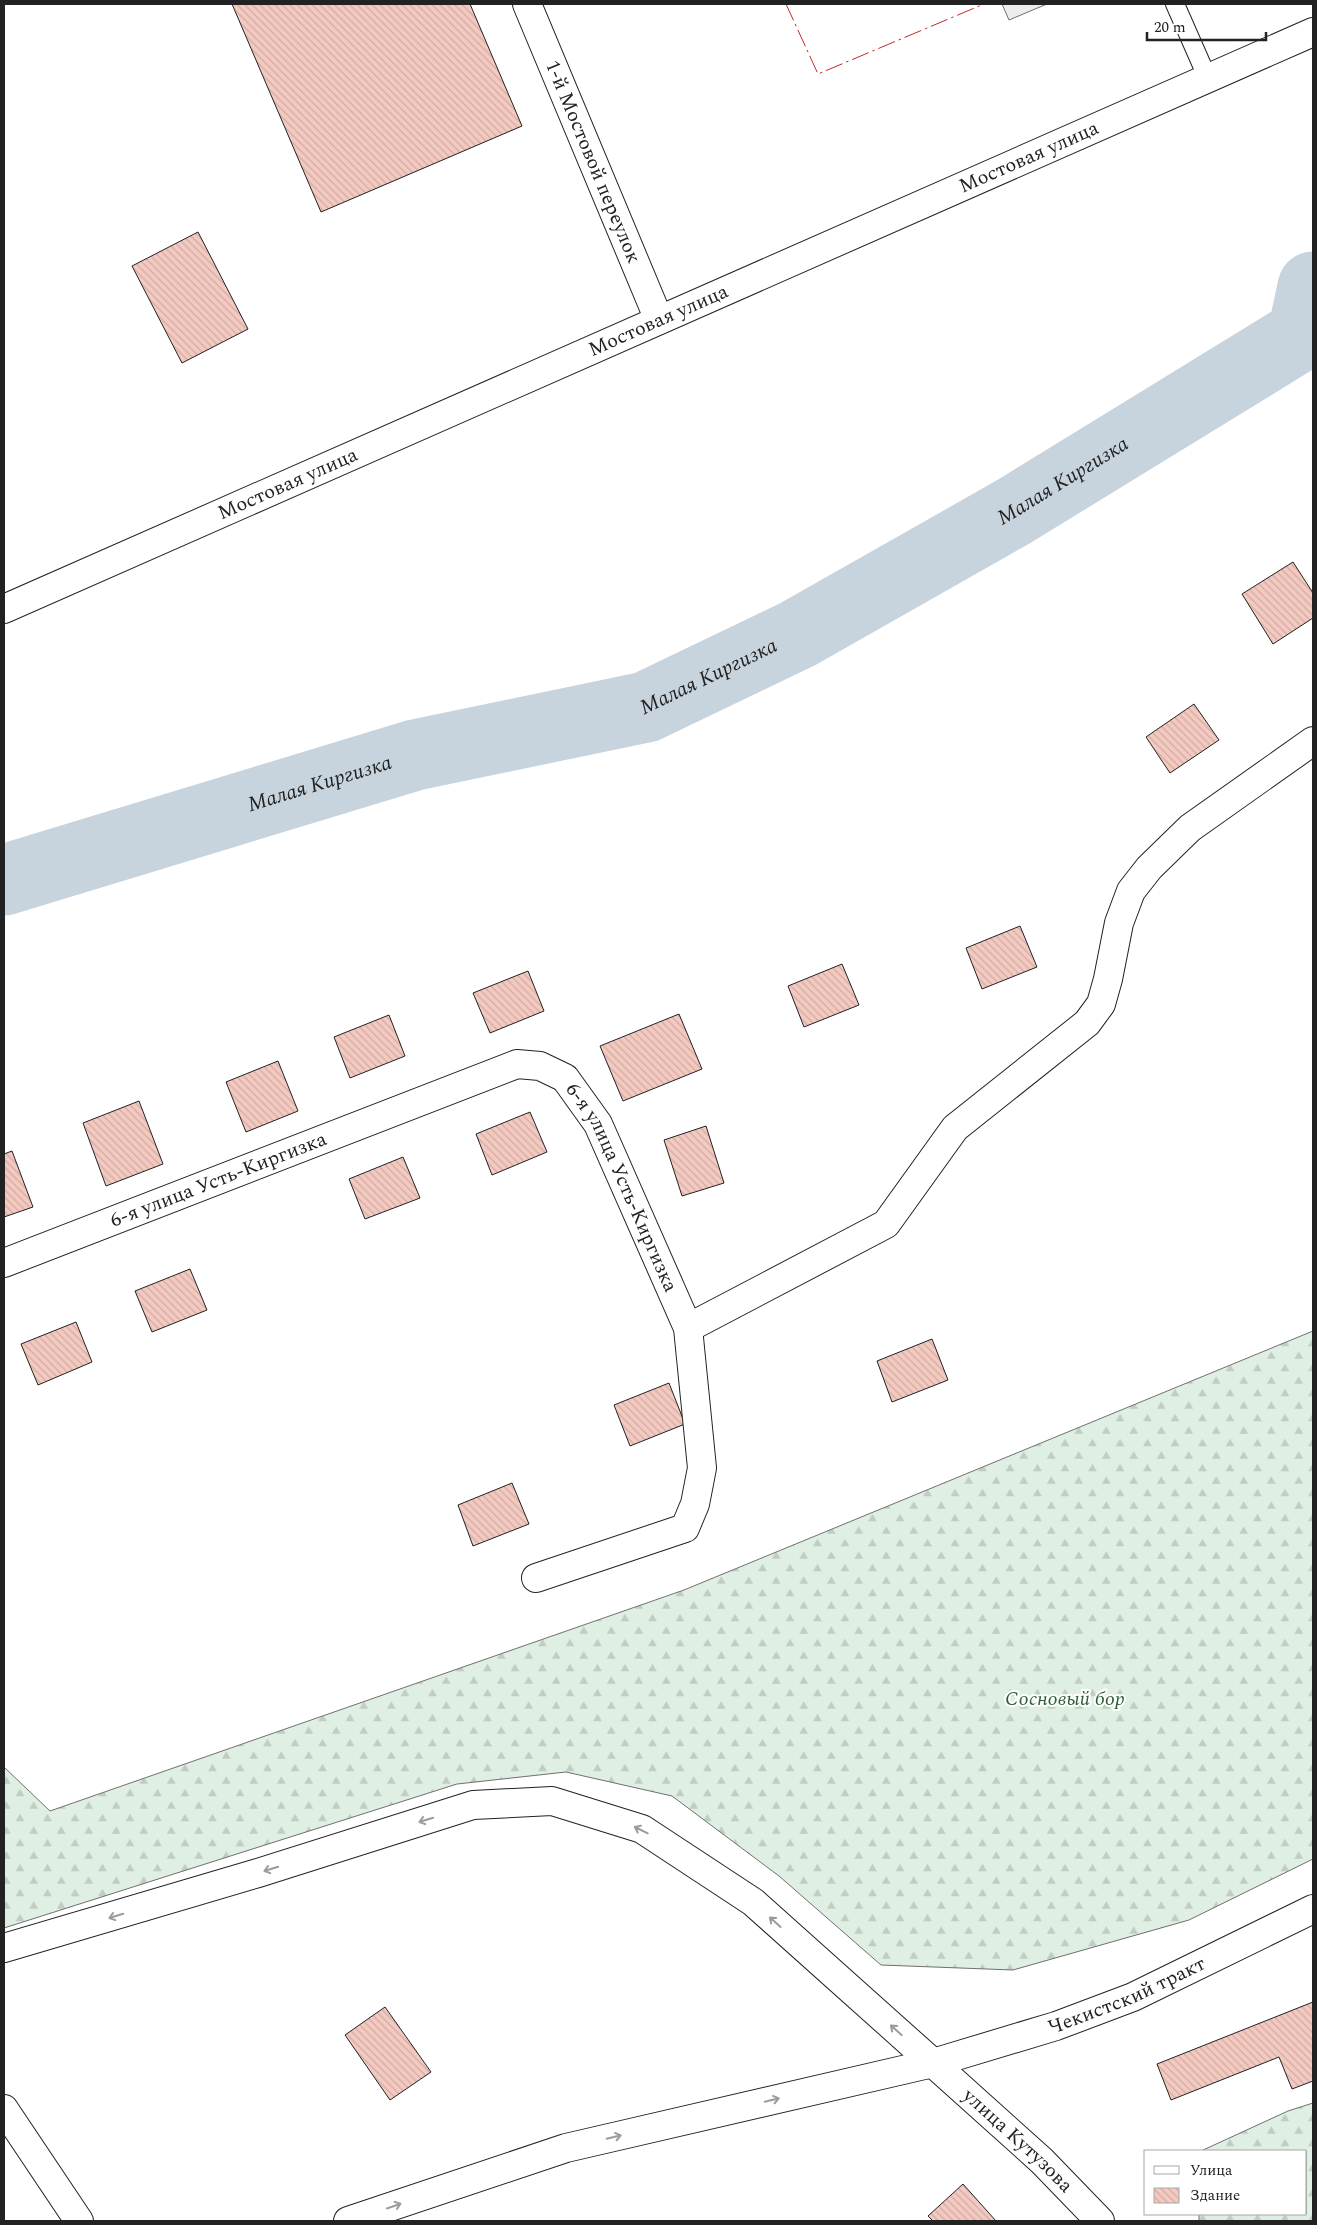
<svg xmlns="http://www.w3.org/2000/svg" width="1317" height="2225" viewBox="0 0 1317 2225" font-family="Spectral,serif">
  <defs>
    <pattern id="forest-firs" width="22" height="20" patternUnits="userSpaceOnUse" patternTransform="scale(1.25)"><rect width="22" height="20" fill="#e0efe3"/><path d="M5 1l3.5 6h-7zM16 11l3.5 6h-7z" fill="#c0cdc2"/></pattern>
    <pattern id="building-back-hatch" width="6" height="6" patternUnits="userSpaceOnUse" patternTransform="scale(1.25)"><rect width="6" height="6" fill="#f3c9c0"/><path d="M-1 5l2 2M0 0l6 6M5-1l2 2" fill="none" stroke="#d0aca5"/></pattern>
  </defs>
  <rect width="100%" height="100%" fill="#fff"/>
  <path fill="url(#forest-firs)" stroke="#6f6f6f" d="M1313 1331V1859L1189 1920 1013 1970 881 1965 779 1876 672 1796 566 1772 457 1784 4 1928V1767L50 1811 684 1590Z
    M1313 2103V2221H1199V2214H1306V2151H1201L1288 2111Z"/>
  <path fill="#ededed" stroke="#6f6f6f" d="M1002 4H1047L1009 20Z"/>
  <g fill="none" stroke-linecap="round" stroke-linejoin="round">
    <path stroke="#c7d3dd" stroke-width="71" id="s1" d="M4 880 415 755 646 707 798 634 1013 512 1303 334 1313 287"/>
  </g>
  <path fill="url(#building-back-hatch)" stroke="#222" d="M232 4H470L522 126 321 212Z
    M198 232 248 329 182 363 132 266Z
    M1293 562 1313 593V618L1273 644 1242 594Z
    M1194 704 1219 740 1170 773 1146 737Z
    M1020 926 1037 967 982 989 966 948Z
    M842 964 859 1005 804 1027 788 986Z
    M528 971 544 1011 490 1033 473 993Z
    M679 1014 702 1069 623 1101 600 1046Z
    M389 1015 405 1056 350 1078 334 1037Z
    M278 1061 298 1111 246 1132 226 1082Z
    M139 1101 163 1164 106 1186 83 1123Z
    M530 1112 547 1152 492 1175 476 1134Z
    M706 1126 724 1183 682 1196 664 1140Z
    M12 1151 33 1207 4 1217V1154Z
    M403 1157 420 1198 365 1219 349 1179Z
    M190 1269 207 1310 152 1332 135 1291Z
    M76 1322 92 1362 38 1385 21 1344Z
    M932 1339 948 1380 892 1402 877 1361Z
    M669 1383 685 1424 630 1446 614 1405Z
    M512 1483 529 1524 473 1546 458 1505Z
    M1313 2002V2081L1292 2089 1279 2057 1171 2100 1157 2064Z
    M385 2007 431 2072 390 2100 345 2035Z
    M963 2184 996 2221H933L928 2216Z"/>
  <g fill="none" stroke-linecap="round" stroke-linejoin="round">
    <defs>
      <path id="service" d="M1175 4 1208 79"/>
      <g id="minor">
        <path id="s2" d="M527 4 659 320"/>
        <path id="s3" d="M4 1263 517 1064 540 1066 565 1078 598 1124 688 1328 702 1468 695 1504 685 1528 536 1578"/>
        <path d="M688 1328 886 1224 955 1128 1087 1023 1101 1004 1108 979 1119 923 1131 891 1149 868 1190 828 1313 741"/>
        <path d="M4 2109 79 2221"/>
      </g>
      <g id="tertiary">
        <path id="s4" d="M4 609 1313 32"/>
        <path id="s5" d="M933 2063 1042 2161 1100 2221"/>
      </g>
      <g id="primary">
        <path d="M4 1948 258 1873 473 1805 552 1801 642 1829 753 1902 933 2063"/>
        <path id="s6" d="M348 2221 566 2148 933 2063 1056 2026 1133 1997 1313 1909"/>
      </g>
    </defs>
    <use href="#service" stroke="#222" stroke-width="20"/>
    <use href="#minor" stroke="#222" stroke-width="30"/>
    <use href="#tertiary" stroke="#222" stroke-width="30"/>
    <use href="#primary" stroke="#222" stroke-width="30"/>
    <use href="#service" stroke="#fff" stroke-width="18"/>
    <use href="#minor" stroke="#fff" stroke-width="28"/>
    <use href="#tertiary" stroke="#fff" stroke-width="28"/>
    <use href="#primary" stroke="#fff" stroke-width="28"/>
    <path stroke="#c62828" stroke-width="1" stroke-dasharray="18 4 2.5 4" stroke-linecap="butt" d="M786 4 818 74 984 4"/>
  </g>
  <defs><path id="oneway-shaft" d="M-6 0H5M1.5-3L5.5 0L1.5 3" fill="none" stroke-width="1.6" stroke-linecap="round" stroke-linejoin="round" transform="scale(1.25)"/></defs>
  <g stroke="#9c9c9c">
    <use href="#oneway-shaft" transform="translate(426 1820) rotate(163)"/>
    <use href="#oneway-shaft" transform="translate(641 1830) rotate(-154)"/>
    <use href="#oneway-shaft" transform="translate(271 1869) rotate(163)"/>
    <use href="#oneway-shaft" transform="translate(116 1916) rotate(163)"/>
    <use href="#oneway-shaft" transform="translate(775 1922) rotate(-138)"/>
    <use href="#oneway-shaft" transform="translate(896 2030) rotate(-138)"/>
    <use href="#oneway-shaft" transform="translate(772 2100) rotate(-13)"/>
    <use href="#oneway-shaft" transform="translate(614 2137) rotate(-13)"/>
    <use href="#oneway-shaft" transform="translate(394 2206) rotate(-19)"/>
  </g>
  <g text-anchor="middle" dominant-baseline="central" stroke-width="4" stroke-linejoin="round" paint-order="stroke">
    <g font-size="20" fill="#222" stroke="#fff">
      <text stroke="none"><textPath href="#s4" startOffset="1120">Мостовая улица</textPath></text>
      <text stroke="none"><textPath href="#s2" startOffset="171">1-й Мостовой переулок</textPath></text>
      <text stroke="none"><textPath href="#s4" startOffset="715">Мостовая улица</textPath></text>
      <text stroke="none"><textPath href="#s4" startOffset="310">Мостовая улица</textPath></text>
      <text stroke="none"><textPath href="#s3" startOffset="230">6-я улица Усть-Киргизка</textPath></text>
      <text stroke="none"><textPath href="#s3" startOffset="725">6-я улица Усть-Киргизка</textPath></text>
      <text stroke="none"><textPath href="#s6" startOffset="812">Чекистский тракт</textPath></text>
      <text stroke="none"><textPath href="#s5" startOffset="115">улица Кутузова</textPath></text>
    </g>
    <g font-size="20" font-style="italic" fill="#2f5e38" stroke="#fff">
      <text x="1065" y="1699">Сосновый бор</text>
    </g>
    <g font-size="21" font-style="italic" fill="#222" stroke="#fff">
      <text stroke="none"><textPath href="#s1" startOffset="1140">Малая Киргизка</textPath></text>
      <text stroke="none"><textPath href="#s1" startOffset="735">Малая Киргизка</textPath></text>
      <text stroke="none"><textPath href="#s1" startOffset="330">Малая Киргизка</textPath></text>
    </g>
  </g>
  <rect width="1317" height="2225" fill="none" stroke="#222222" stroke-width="10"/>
  <rect x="1144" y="2150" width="162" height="65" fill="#ffffff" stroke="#a7a7a7"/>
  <rect x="1154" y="2166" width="25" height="8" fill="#ffffff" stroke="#a7a7a7"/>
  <text x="1190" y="2175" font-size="15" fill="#222222">Улица</text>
  <rect x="1154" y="2188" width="25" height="15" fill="url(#building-back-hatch)" stroke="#a7a7a7"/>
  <text x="1190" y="2200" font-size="15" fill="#222222">Здание</text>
  <path d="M1147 32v8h119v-8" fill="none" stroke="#222222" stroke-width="2.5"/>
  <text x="1154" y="32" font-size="15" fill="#222222" stroke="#ffffff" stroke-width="4" paint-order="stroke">20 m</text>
</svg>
